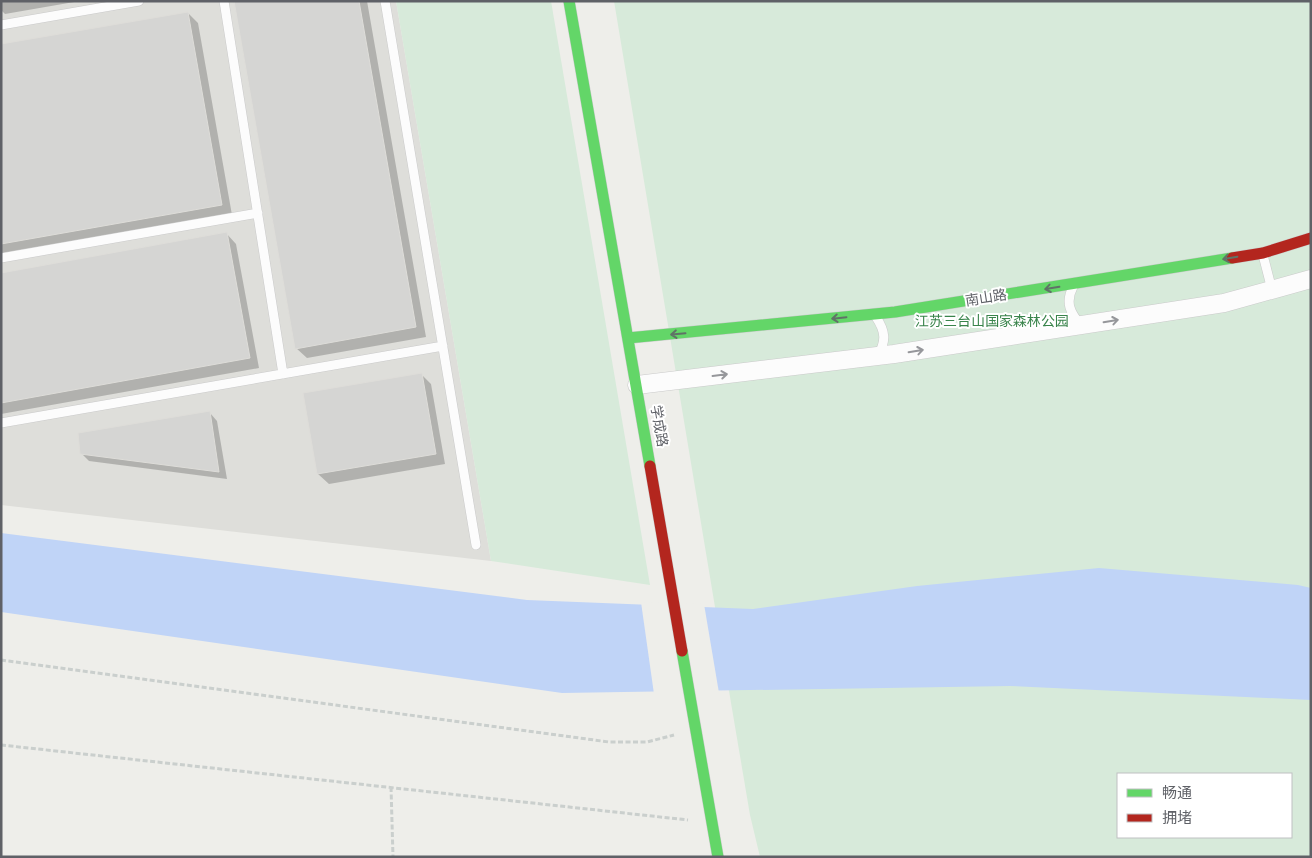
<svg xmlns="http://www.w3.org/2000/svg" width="1312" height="858" viewBox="0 0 1312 858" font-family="'Fira Sans','Noto Sans SC',sans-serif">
  <rect width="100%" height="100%" fill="#eeeeea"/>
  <path fill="#dededa" d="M1 1H396L491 561 1 505Z"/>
  <path fill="#d7eada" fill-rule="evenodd" d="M396 1H551L650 585 491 561Z
    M614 1H1311V857H760L750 815 729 691ZM1118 774H1291V837H1118Z"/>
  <path fill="#c0d4f7" d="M1 533 527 600 753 609 917 586 1099 568 1298 585 1311 588V700L1010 686 562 693 1 612Z"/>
  <path fill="#eeeeea" d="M641 602 704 604 719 693 654 694Z"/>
  <path fill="#0003" d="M1 1H80L5 14 1 10Z
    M236 1H367L426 337 307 358 296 348Z
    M188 13 198 23 232 215 1 255V45Z
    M226 233 236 244 259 368 1 414V274Z
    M421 374 431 384 445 464 329 484 318 474 304 394Z
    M210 413 217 421 227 479 89 461 81 453Z"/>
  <path fill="#d5d5d3" stroke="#deddd9" d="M234 1H359L416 327 295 349Z
    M188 12 222 205 1 244V44Z
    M227 232 250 358 1 403V273Z
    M422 373 436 454 317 474 303 393Z
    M210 411 219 472 80 454 78 433Z"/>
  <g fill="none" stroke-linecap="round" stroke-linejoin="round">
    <defs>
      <path id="lane" d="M224 1 283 374
        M385 1 476 545
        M1 25 139 1
        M1263 255 1272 290
        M1 258 258 213
        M1073 287C1065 302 1070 313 1081 325
        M876 317C886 332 886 341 878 356
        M1 423 443 346"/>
      <path id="street" d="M637 385 894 354 1224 303 1311 279"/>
      <path id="fast" d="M569 1 650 466
        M628 338 895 312 1232 258
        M682 651 718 857"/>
      <path id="jam" d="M1232 258 1263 253 1311 238
        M650 466 682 651"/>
    </defs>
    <use href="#lane" stroke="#cacaca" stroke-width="10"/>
    <use href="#street" stroke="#cacaca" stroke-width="19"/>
    <use href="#fast" stroke="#cbcbcc" stroke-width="12"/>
    <use href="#jam" stroke="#cbcbcc" stroke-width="12"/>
    <path stroke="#cacfcd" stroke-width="3" stroke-dasharray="5 2.5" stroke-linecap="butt" d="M1 660 609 742H647L674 735
      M1 745 688 820
      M391 787 393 857"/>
    <use href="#lane" stroke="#fcfcfc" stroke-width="9"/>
    <use href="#street" stroke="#fcfcfc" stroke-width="18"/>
    <use href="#fast" stroke="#63d668" stroke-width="11"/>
    <use href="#jam" stroke="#b3261e" stroke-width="11"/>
  </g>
  <defs><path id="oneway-shaft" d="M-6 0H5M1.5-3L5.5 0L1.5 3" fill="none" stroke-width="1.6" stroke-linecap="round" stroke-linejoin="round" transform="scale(1.25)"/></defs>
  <g stroke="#607367">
    <use href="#oneway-shaft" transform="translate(1230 258) rotate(170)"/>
    <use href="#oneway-shaft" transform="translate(1052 288) rotate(171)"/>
    <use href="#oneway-shaft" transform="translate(839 318) rotate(174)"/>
    <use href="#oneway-shaft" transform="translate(678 334) rotate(175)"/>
  </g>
  <g stroke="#96979b">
    <use href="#oneway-shaft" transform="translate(1111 321) rotate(-9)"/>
    <use href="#oneway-shaft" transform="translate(916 351) rotate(-9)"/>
    <use href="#oneway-shaft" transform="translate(720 375) rotate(-7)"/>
  </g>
  <g text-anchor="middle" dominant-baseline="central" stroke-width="4" stroke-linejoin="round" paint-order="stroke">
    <g font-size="14" fill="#5f6167" stroke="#fff">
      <text transform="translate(986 298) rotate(-9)">南山路</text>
      <text transform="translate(659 426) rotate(80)">学成路</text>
    </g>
    <g font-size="14" fill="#39844b" stroke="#fff">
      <text x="992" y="321">江苏三台山国家森林公园</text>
    </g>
  </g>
  <rect width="1312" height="858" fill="none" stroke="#5f6167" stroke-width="5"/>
  <rect x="1117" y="773" width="175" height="65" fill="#ffffff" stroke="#bfc0c2"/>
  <rect x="1127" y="789" width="25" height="8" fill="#63d668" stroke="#bfc0c2"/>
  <text x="1162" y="798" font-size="15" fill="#5f6167">畅通</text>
  <rect x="1127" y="814" width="25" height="8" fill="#b3261e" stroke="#bfc0c2"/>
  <text x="1162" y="823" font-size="15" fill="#5f6167">拥堵</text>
</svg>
